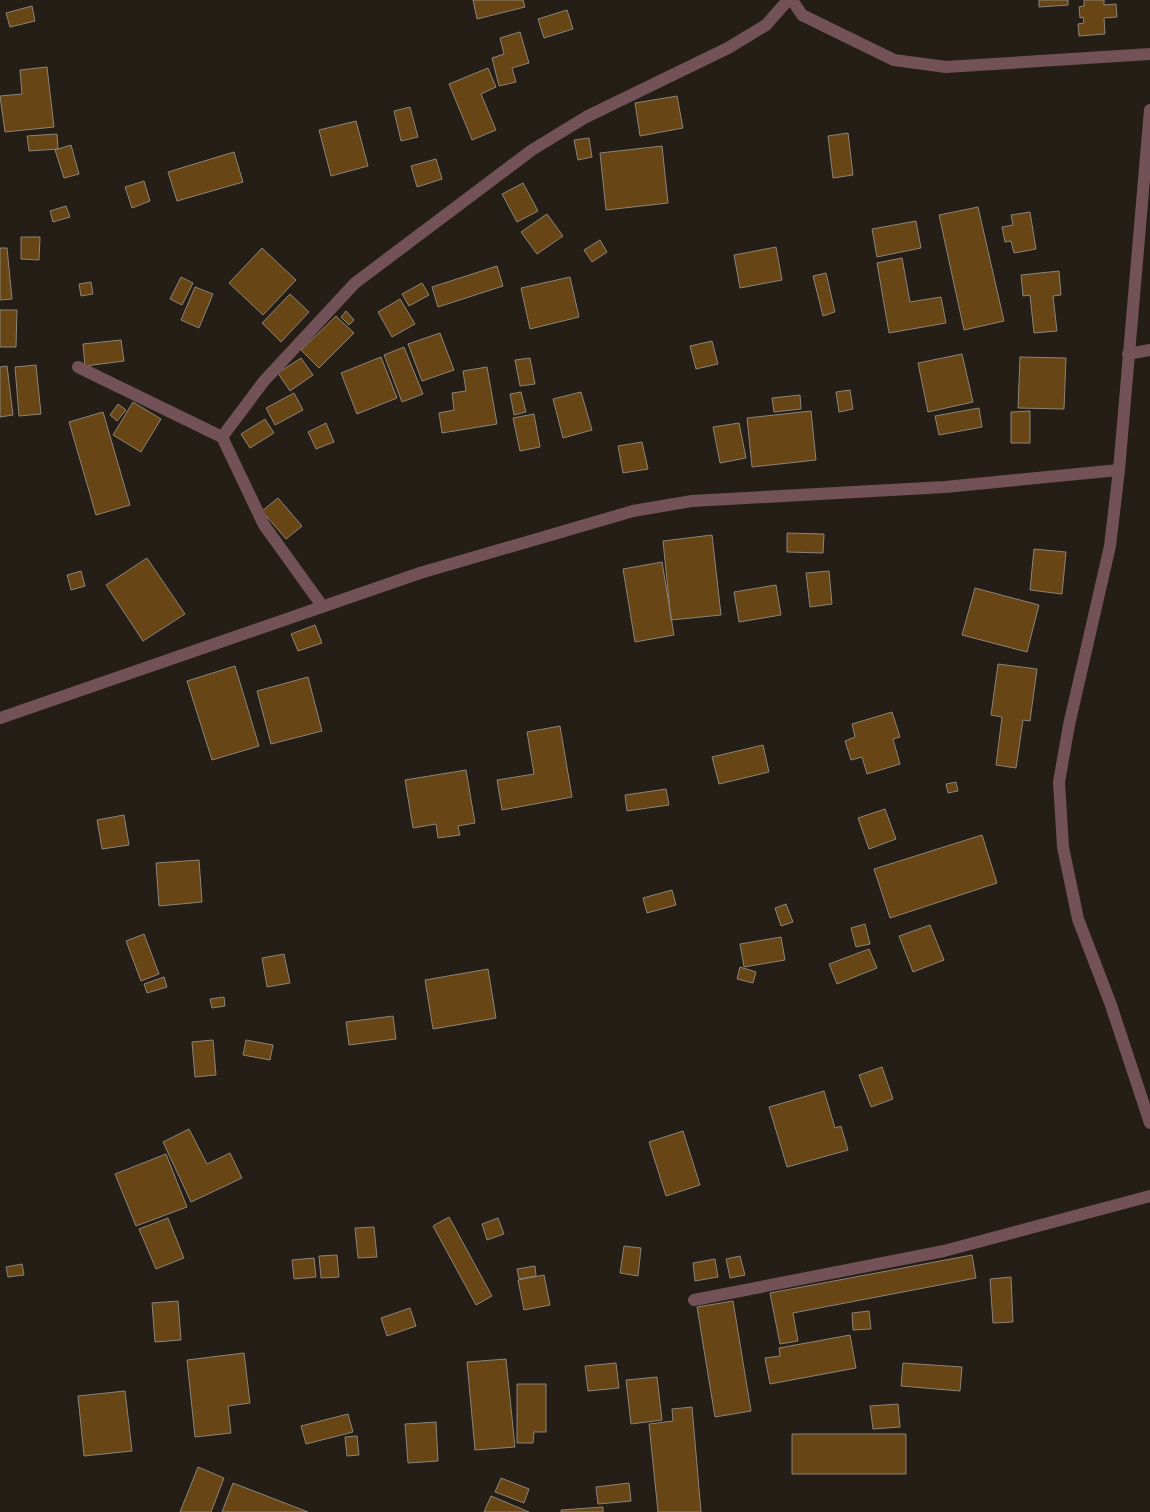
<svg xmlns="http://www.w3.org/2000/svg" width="1150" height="1512" viewBox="0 0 1150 1512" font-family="Commissioner,sans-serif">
  <rect width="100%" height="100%" fill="#251e16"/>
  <path fill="#684514" stroke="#8c8379" d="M473 0H523L525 7 477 19Z
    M1039 0H1068V5L1039 7Z
    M1084 0H1104V5L1116 4 1117 17 1104 18 1105 34 1079 36 1078 24 1084 23 1083 17 1080 18 1079 7 1084 6Z
    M32 6 35 21 10 27 6 13Z
    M567 10 573 29 544 38 538 19Z
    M520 32 529 63 512 68 516 82 499 86 492 58 504 54 500 38Z
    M47 67 54 127 5 132 0 96 22 94 20 70Z
    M488 68 496 87 481 94 496 130 472 140 449 84Z
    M677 96 683 128 640 136 635 103Z
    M410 107 418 137 401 141 394 111Z
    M356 121 368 166 331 176 319 130Z
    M848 133 853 175 833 178 828 136Z
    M57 134 58 149 29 151 27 136Z
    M589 138 592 157 578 160 574 140Z
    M71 145 79 174 64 178 55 150Z
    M662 146 668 203 606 210 600 153Z
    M234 152 243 182 177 201 168 172Z
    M436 159 442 179 417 187 411 166Z
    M144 181 150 201 132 208 125 187Z
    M523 183 538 211 517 222 502 194Z
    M66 206 70 217 53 222 50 211Z
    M978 207 1004 321 964 330 939 215Z
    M1030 212 1036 249 1014 253 1011 241 1005 242 1002 227 1013 225 1011 215Z
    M547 214 563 236 537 254 521 232Z
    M916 221 921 248 877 257 872 229Z
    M21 237H40L39 260 21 259Z
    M600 240 607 252 592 262 584 250Z
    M776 247 782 280 740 288 734 255Z
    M0 248H7L12 299 0 300Z
    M262 248 296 280 263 315 229 283Z
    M902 258 910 302 941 297 946 323 889 333 877 263Z
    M497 266 503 286 438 307 432 287Z
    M1059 271 1061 295 1053 296 1057 331 1034 333 1030 295 1023 296 1021 275Z
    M826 273 835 312 823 316 813 276Z
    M181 277 193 283 182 305 170 299Z
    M570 277 579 317 530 329 521 288Z
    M91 282 93 294 81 296 79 284Z
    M422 283 429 295 409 306 402 294Z
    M195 287 213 294 199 328 181 320Z
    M290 294 309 312 281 342 262 323Z
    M400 299 415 324 392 337 378 312Z
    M0 310H17L16 347H0Z
    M346 311 354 320 349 325 341 317Z
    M336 316 354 333 319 368 301 350Z
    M440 333 454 370 422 381 408 344Z
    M121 340 124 361 85 366 83 344Z
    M712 341 718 364 696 369 690 346Z
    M404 347 423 394 402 402 384 355Z
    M962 354 973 402 928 412 918 363Z
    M381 357 397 398 357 414 341 373Z
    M1020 357 1066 358 1064 409 1018 408Z
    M301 358 313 375 290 391 278 373Z
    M530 358 535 384 520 386 515 360Z
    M36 365 41 414 19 416 15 367Z
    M7 366 13 415 0 417V367Z
    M487 367 497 424 442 433 439 413 454 410 452 393 466 391 463 371Z
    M850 390 853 409 839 412 836 392Z
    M521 392 526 412 514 415 510 394Z
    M581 392 592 430 563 438 553 399Z
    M294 393 303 410 275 425 266 408Z
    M800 395 801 409 774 412 772 398Z
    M133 402 161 419 141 452 113 435Z
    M118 404 126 410 117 421 110 415Z
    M979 408 982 427 939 435 935 416Z
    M811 411 816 460 752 467 747 418Z
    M1030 411V443H1011V412Z
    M103 412 130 505 96 515 69 422Z
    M534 414 540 447 520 451 513 418Z
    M265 419 274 433 250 448 241 434Z
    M326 423 334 442 316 449 308 432Z
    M739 423 746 458 720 463 713 427Z
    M642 442 648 469 623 473 618 446Z
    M278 498 302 526 286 539 262 511Z
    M787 533 824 534 823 553 787 552Z
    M712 535 721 615 671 620 663 541Z
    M1034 549 1066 552 1062 594 1030 590Z
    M147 558 185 614 143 641 106 585Z
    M662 562 674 635 635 642 623 569Z
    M81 571 85 586 71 590 67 575Z
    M829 571 832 604 810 607 806 573Z
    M776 585 781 615 739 622 734 592Z
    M975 588 1039 605 1027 652 962 635Z
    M315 625 322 643 298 651 291 634Z
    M998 664 1037 669 1030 721 1023 720 1016 768 996 765 1002 717 991 715Z
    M235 666 259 746 212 760 187 681Z
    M308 677 322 731 271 744 257 691Z
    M892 712 900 737 893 739 900 764 867 774 862 757 851 760 845 741 855 737 852 724Z
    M560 726 572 797 502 810 497 780 534 774 527 732Z
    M763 745 769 772 719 784 712 757Z
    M466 770 475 823 458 826 460 835 438 838 436 824 413 828 405 780Z
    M956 782 958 791 948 793 946 784Z
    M666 789 669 805 627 811 625 795Z
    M885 809 896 839 869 849 858 818Z
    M124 815 129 845 102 849 97 820Z
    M982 835 997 883 890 918 874 869Z
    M199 860 202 902 159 906 156 863Z
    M672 890 676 905 647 913 643 898Z
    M786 904 793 922 781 926 775 908Z
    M865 924 870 944 856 947 851 928Z
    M930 925 944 960 913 972 899 936Z
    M144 934 159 974 141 981 126 941Z
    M781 937 785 960 744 967 740 944Z
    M869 949 877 968 837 984 829 964Z
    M284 954 290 983 267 987 262 958Z
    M740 967 756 972 753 983 737 979Z
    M488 969 496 1018 433 1029 425 980Z
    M164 977 167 987 147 993 144 984Z
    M224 997 225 1006 212 1008 210 999Z
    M393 1016 396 1039 349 1045 346 1022Z
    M213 1040 216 1075 195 1077 192 1042Z
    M246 1040 273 1045 270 1060 243 1055Z
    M882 1067 893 1099 871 1107 859 1075Z
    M824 1091 835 1128 841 1126 848 1150 787 1167 769 1107Z
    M189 1129 207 1164 230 1153 242 1178 191 1202 163 1142Z
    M683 1131 700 1185 666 1196 649 1142Z
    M166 1154 187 1207 136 1226 115 1174Z
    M449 1217 492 1296 476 1305 433 1226Z
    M168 1218 184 1258 156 1269 139 1229Z
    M498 1218 504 1234 487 1240 482 1224Z
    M374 1227 377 1257 358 1258 355 1228Z
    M624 1246 641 1248 638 1276 620 1273Z
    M337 1255 339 1277 321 1278 319 1256Z
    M972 1255 976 1278 793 1313 798 1341 780 1344 770 1293Z
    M740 1256 745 1275 730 1278 726 1259Z
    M314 1258 316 1277 294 1279 292 1260Z
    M715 1259 718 1277 695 1281 693 1263Z
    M22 1264 24 1275 8 1277 6 1267Z
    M535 1266 536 1276 519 1279 517 1269Z
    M544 1275 550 1305 524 1310 518 1280Z
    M1011 1277 1013 1322 993 1323 990 1279Z
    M178 1301 181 1340 155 1342 152 1303Z
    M733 1301 751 1411 715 1417 697 1307Z
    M410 1308 416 1326 387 1336 381 1318Z
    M869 1311 871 1329 853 1330 852 1313Z
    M850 1335 856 1368 770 1384 765 1358 780 1356 779 1348Z
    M244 1353 250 1403 228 1406 231 1433 195 1437 187 1360Z
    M506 1359 515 1447 475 1450 467 1362Z
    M616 1363 619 1388 588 1391 585 1366Z
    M903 1363 962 1367 960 1391 901 1386Z
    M657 1377 662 1420 631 1424 626 1380Z
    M517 1384H546V1432H534L533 1443H517Z
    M125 1391 132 1451 84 1456 78 1396Z
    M898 1404 900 1427 873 1429 870 1406Z
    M692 1407 701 1512H658L649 1424 673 1421 672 1409Z
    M348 1414 353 1432 306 1444 301 1426Z
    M436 1422 438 1461 408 1463 405 1424Z
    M792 1434H906V1474H792Z
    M357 1436 359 1455 347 1456 345 1437Z
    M198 1467 224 1478 211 1512H180Z
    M501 1478 529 1489 524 1503 495 1492Z
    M233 1483 308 1512H222Z
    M629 1483 631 1501 598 1504 596 1487Z
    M491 1496 529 1512H484Z
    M603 1507V1512H561V1510Z"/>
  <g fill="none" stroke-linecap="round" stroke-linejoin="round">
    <path stroke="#725157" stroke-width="12" d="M792 0 802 15 894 60 946 67 1150 54
      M1150 110 1119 470 1110 546 1069 725 1059 782 1063 847 1078 919 1111 1005 1150 1123
      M1128 354 1150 350
      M78 367 222 437 264 525 323 607
      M222 437 264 381 355 283 532 150 586 117 728 48 766 25 788 0
      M0 718 420 573 633 511 692 501 945 487 1119 470
      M694 1300 944 1251 1150 1196"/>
  </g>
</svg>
